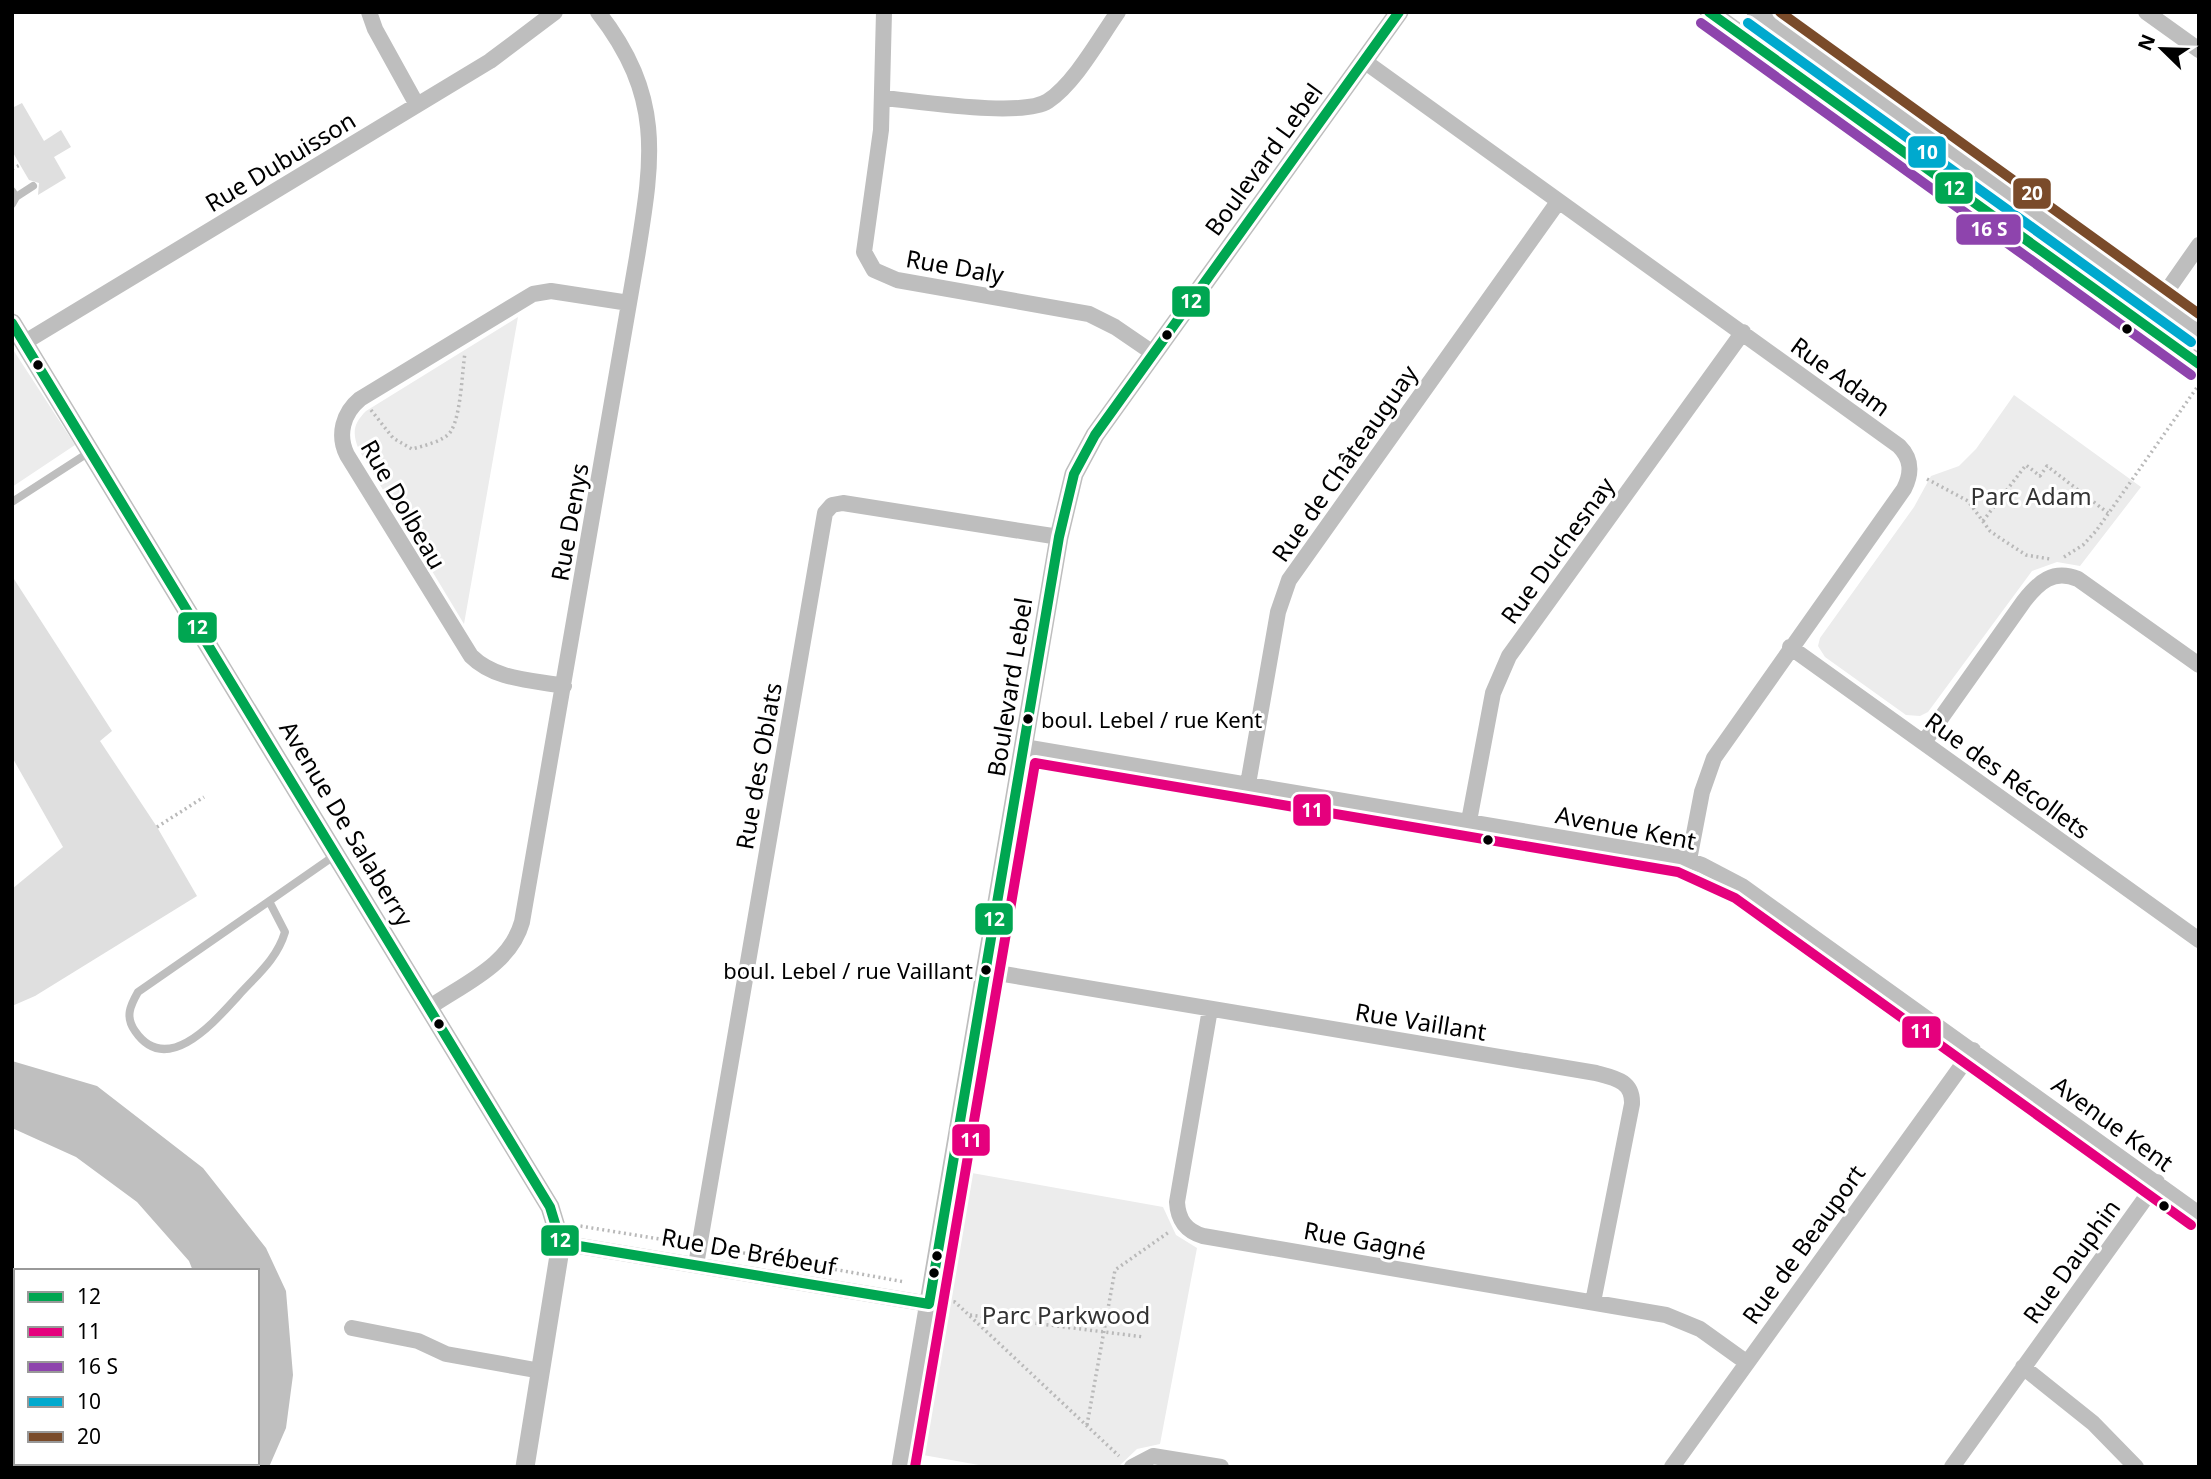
<svg xmlns="http://www.w3.org/2000/svg" width="2211" height="1479" viewBox="0 0 2211 1479" font-family="'Noto Sans',sans-serif">
  <rect width="100%" height="100%" fill="#fff"/>
  <path fill="#ececec" d="M518 317 464 624 359 450C352 433 353 424 366 411Z
    M12 348 75 445 12 487Z
    M2014 395 2141 487 2080 566 2057 562 2032 571 1928 712 1920 716 1906 715 1825 657 1818 646 1820 638 1914 507 1931 476 1959 466 1976 449Z
    M972 1173 1163 1207 1176 1235 1197 1248 1160 1444 1137 1449 1118 1467H990L923 1455Z"/>
  <path fill="#bfbfbf" d="M12 1061 97 1086 203 1168 266 1248 286 1291 293 1375 286 1428 269 1467H174L176 1463H257V1271H193L189 1261 137 1202 76 1157 12 1128Z"/>
  <path fill="#dfdfdf" d="M22 103 44 141 61 130 71 147 54 157 66 178 38 195 39 183 29 180 12 151V108Z
    M12 576 112 731 100 741 157 827 197 896 35 996 12 1006V889L63 847 12 757Z"/>
  <g fill="none" stroke-linecap="round" stroke-linejoin="round">
    <path stroke="#b9b9b9" stroke-width="3.5" stroke-dasharray="2 3.5" stroke-linecap="butt" d="M12 169 20 165
      M371 410 393 438 412 449C423 446 445 441 451 431 461 415 462 372 465 353
      M1927 479 1968 501 1990 531 2000 538 2026 555 2050 559
      M1983 521 2026 465 2040 476 2047 466 2108 513
      M2064 557 2083 545 2096 531 2198 386
      M157 827 204 797
      M576 1229 580 1226 684 1243
      M716 1248 905 1282
      M948 1301 955 1302 1119 1456
      M970 1315 1144 1337
      M1087 1425 1115 1270 1169 1232"/>
    <path stroke="#bebebe" stroke-width="8" d="M12 191 16 197 12 204
      M16 197 33 186
      M12 502 91 451
      M269 901 285 932C277 959 257 975 238 996 215 1021 167 1078 135 1031 125 1017 130 1006 138 992L334 856"/>
    <path stroke="#bebebe" stroke-width="16" d="M369 12 375 29 417 105
      M884 12 881 130 864 252 874 270 897 280 1089 314 1115 327 1153 353
      M2146 12 2199 50
      M1364 61 1899 446C1912 459 1912 473 1904 489L1714 758 1702 792 1689 860
      M883 98C918 101 1022 118 1048 101 1075 83 1099 39 1118 12
      M2143 325 2199 245
      M25 342 490 61 555 12
      M1790 647 2199 940
      M564 686C532 680 495 680 471 656L347 455C337 435 343 413 360 399L533 294 551 291 629 303
      M1924 742 2024 601C2039 582 2053 569 2078 579L2199 665
      M1024 747 1682 858 1702 865 1742 886 2199 1214
      M1248 784 1278 612 1289 580 1558 202
      M1469 821 1493 693 1509 656 1743 332
      M986 971 1596 1073C1615 1078 1633 1081 1632 1104L1593 1302
      M430 1007C465 983 510 965 522 922L637 257C653 158 664 97 598 12
      M1210 1009 1177 1202C1178 1220 1186 1231 1203 1236L1666 1315 1700 1329 1746 1362
      M561 1243 929 1304
      M696 1265 825 513 832 505 843 503 1059 537
      M352 1328 418 1341 446 1354 541 1371
      M2023 1367 2093 1423 2136 1467
      M1132 1467 1153 1456 1221 1467
      M1672 1467 1973 1050
      M1952 1467 2157 1182"/>
    <path stroke="#bebebe" stroke-width="19" d="M1709 12 2199 364
      M1756 12 2199 331
      M12 323 550 1207 561 1243 525 1467
      M901 1467 1059 537 1074 474 1095 435 1399 12"/>
    <defs>
      <path id="bus-1" d="M1709 12 2199 364
        M12 323 550 1207 561 1243 929 1304 1059 537 1074 474 1095 435 1399 12"/>
      <path id="bus-2" d="M915 1467 1035 763 1678 872 1735 898 2191 1225"/>
      <path id="bus-3" d="M1701 23 2191 375"/>
      <path id="bus-4" d="M1748 23 2191 342"/>
      <path id="bus-5" d="M1780 12 2199 314"/>
    </defs>
    <use href="#bus-1" stroke="#fff" stroke-width="16"/>
    <use href="#bus-2" stroke="#fff" stroke-width="16"/>
    <use href="#bus-3" stroke="#fff" stroke-width="16"/>
    <use href="#bus-4" stroke="#fff" stroke-width="16"/>
    <use href="#bus-5" stroke="#fff" stroke-width="16"/>
    <use href="#bus-1" stroke="#00a651" stroke-width="10"/>
    <use href="#bus-2" stroke="#e5007d" stroke-width="10"/>
    <use href="#bus-3" stroke="#8e44ad" stroke-width="10"/>
    <use href="#bus-4" stroke="#00a9ce" stroke-width="10"/>
    <use href="#bus-5" stroke="#7a4b2a" stroke-width="10"/>
  </g>
  <g fill="#000" stroke="#fff" stroke-width="2.5">
    <circle cx="2127" cy="329" r="6"/>
    <circle cx="1167" cy="335" r="6"/>
    <circle cx="38" cy="365" r="6"/>
    <circle cx="1028" cy="719" r="6"/>
    <circle cx="1488" cy="840" r="6"/>
    <circle cx="986" cy="970" r="6"/>
    <circle cx="439" cy="1024" r="6"/>
    <circle cx="2164" cy="1206" r="6"/>
    <circle cx="937" cy="1256" r="6"/>
    <circle cx="934" cy="1273" r="6"/>
  </g>
  <g text-anchor="middle" dominant-baseline="central" stroke-width="6" stroke-linejoin="round" paint-order="stroke">
    <g font-size="22" fill="#000" stroke="#fff" text-anchor="start">
      <text x="1041" y="719">boul. Lebel / rue Kent</text>
      <text x="973" y="970" text-anchor="end">boul. Lebel / rue Vaillant</text>
    </g>
    <g font-size="24" fill="#000" stroke="#fff">
      <text transform="translate(1263 159) rotate(-54)">Boulevard Lebel</text>
      <text transform="translate(280 161) rotate(-31)">Rue Dubuisson</text>
      <text transform="translate(955 266) rotate(10)">Rue Daly</text>
      <text transform="translate(1841 376) rotate(36)">Rue Adam</text>
      <text transform="translate(1344 463) rotate(-55)">Rue de Châteauguay</text>
      <text transform="translate(404 504) rotate(60)">Rue Dolbeau</text>
      <text transform="translate(569 522) rotate(-80)">Rue Denys</text>
      <text transform="translate(1557 550) rotate(-54)">Rue Duchesnay</text>
      <text transform="translate(1009 687) rotate(-81)">Boulevard Lebel</text>
      <text transform="translate(758 766) rotate(-80)">Rue des Oblats</text>
      <text transform="translate(2008 775) rotate(36)">Rue des Récollets</text>
      <text transform="translate(347 823) rotate(59)">Avenue De Salaberry</text>
      <text transform="translate(1626 827) rotate(11)">Avenue Kent</text>
      <text transform="translate(1421 1021) rotate(9)">Rue Vaillant</text>
      <text transform="translate(2113 1123) rotate(36)">Avenue Kent</text>
      <text transform="translate(1365 1240) rotate(10)">Rue Gagné</text>
      <text transform="translate(1803 1244) rotate(-54)">Rue de Beauport</text>
      <text transform="translate(749 1251) rotate(10)">Rue De Brébeuf</text>
      <text transform="translate(2071 1261) rotate(-54)">Rue Dauphin</text>
    </g>
    <g font-size="24" fill="#333" stroke="#fff">
      <text x="2031" y="495">Parc Adam</text>
      <text x="1066" y="1314">Parc Parkwood</text>
    </g>
  </g>
  <g stroke="#fff" stroke-width="2.5">
    <rect x="1907" y="135" width="40" height="34" rx="7" fill="#00a9ce"/>
    <rect x="1934" y="171" width="40" height="34" rx="7" fill="#00a651"/>
    <rect x="2012" y="177" width="40" height="33" rx="7" fill="#7a4b2a"/>
    <rect x="1955" y="213" width="67" height="33" rx="7" fill="#8e44ad"/>
    <rect x="1171" y="285" width="40" height="33" rx="7" fill="#00a651"/>
    <rect x="177" y="611" width="41" height="33" rx="7" fill="#00a651"/>
    <rect x="1292" y="793" width="40" height="34" rx="7" fill="#e5007d"/>
    <rect x="974" y="902" width="40" height="34" rx="7" fill="#00a651"/>
    <rect x="1901" y="1015" width="41" height="34" rx="7" fill="#e5007d"/>
    <rect x="951" y="1123" width="40" height="34" rx="7" fill="#e5007d"/>
    <rect x="540" y="1224" width="40" height="33" rx="7" fill="#00a651"/>
  </g>
  <g font-size="19" text-anchor="middle" font-weight="bold" fill="#fff">
    <text x="1927" y="159">10</text>
    <text x="1954" y="195">12</text>
    <text x="2032" y="200">20</text>
    <text x="1989" y="236">16 S</text>
    <text x="1191" y="308">12</text>
    <text x="197" y="634">12</text>
    <text x="1312" y="817">11</text>
    <text x="994" y="926">12</text>
    <text x="1921" y="1038">11</text>
    <text x="971" y="1147">11</text>
    <text x="560" y="1247">12</text>
  </g>
  <rect width="2211" height="1479" fill="none" stroke="#000000" stroke-width="28"/>
  <rect x="14" y="1269" width="245" height="196" fill="#ffffff" stroke="#999999" stroke-width="2"/>
  <rect x="28" y="1292" width="35" height="10" fill="#00a651" stroke="#999999" stroke-width="2"/>
  <text x="77" y="1304" font-size="21" fill="#000000">12</text>
  <rect x="28" y="1327" width="35" height="10" fill="#e5007d" stroke="#999999" stroke-width="2"/>
  <text x="77" y="1339" font-size="21" fill="#000000">11</text>
  <rect x="28" y="1362" width="35" height="10" fill="#8e44ad" stroke="#999999" stroke-width="2"/>
  <text x="77" y="1374" font-size="21" fill="#000000">16 S</text>
  <rect x="28" y="1397" width="35" height="10" fill="#00a9ce" stroke="#999999" stroke-width="2"/>
  <text x="77" y="1409" font-size="21" fill="#000000">10</text>
  <rect x="28" y="1432" width="35" height="10" fill="#7a4b2a" stroke="#999999" stroke-width="2"/>
  <text x="77" y="1444" font-size="21" fill="#000000">20</text>
  <g transform="translate(2162 49) rotate(293)" stroke="#ffffff" stroke-width="5" paint-order="stroke">
  <path d="M0-5L12 26L0 18L-12 26Z" fill="#000000"/>
  <text y="-10" font-size="19" font-weight="bold" text-anchor="middle" fill="#000000">N</text>
  </g>
</svg>
